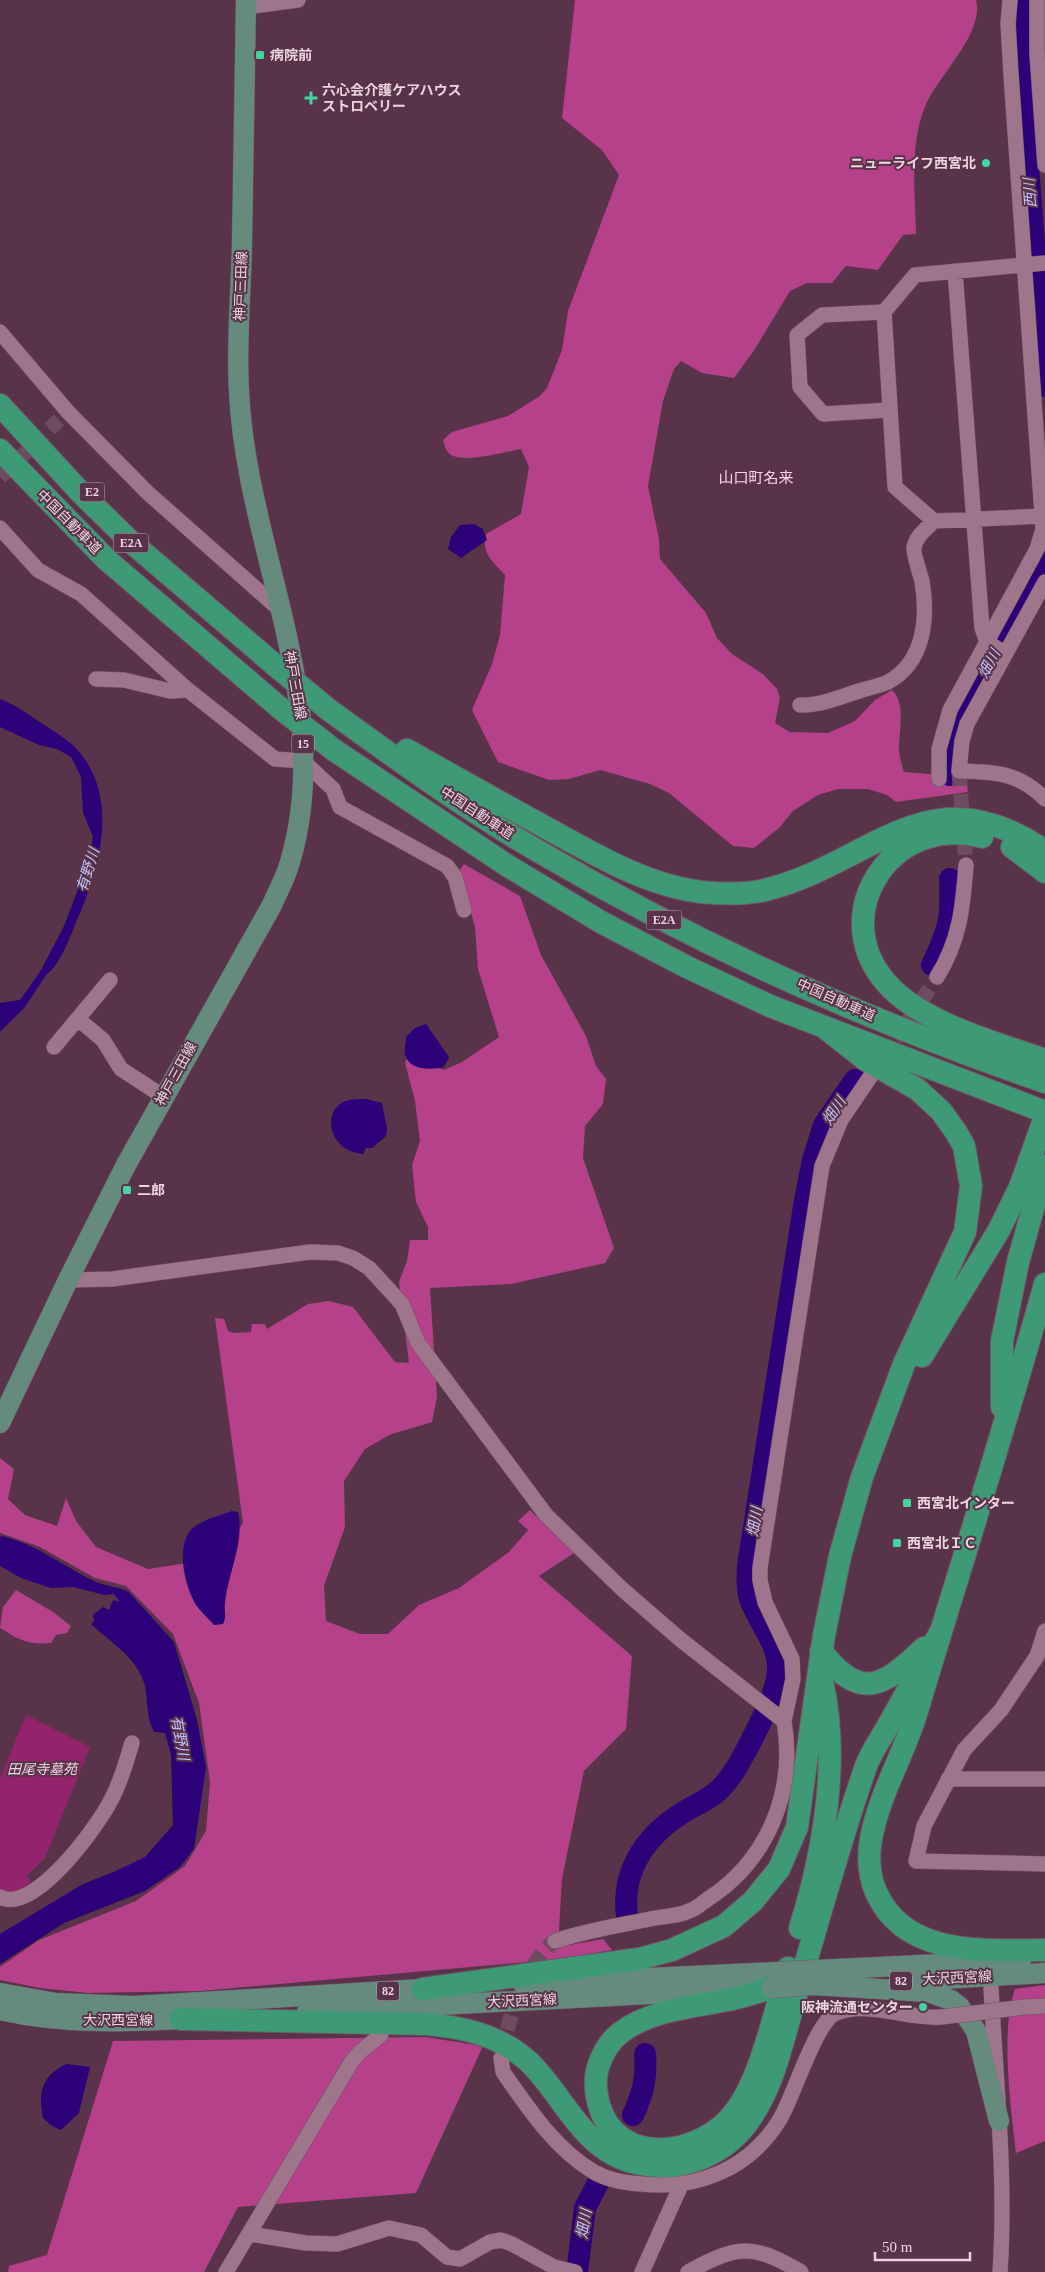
<svg xmlns="http://www.w3.org/2000/svg" width="1045" height="2272" viewBox="0 0 1045 2272" font-family="'Times New Roman','Noto Sans JP',serif">
  <rect width="100%" height="100%" fill="#593349"/>
  <path fill="#94236e" d="M26 1715 90 1747 45 1858 27 1876 31 1882 17 1896 0 1891V1779Z"/>
  <path fill="#b4418a" d="M575 0H976C985 32 939 75 926 104 909 144 915 191 916 234L903 235 878 270 846 266 832 283H807L790 291 755 349 734 378 702 373 681 361 674 369 663 401 648 486 659 539 660 559 706 613 717 638 732 654 763 674 777 689 780 698 775 723 790 732 828 733 855 721 875 700 892 690C907 704 898 733 899 752 900 759 902 766 904 772L966 777 968 792 896 802 887 795 868 789H838L818 795 793 811 779 828 754 848 733 846 669 793 650 784 600 770 569 779 549 780 498 762 472 710 492 664 500 635 505 575C493 562 481 553 486 534L521 514 529 467 521 449C504 452 470 462 453 456 446 453 445 446 443 440L452 432 508 416 540 396 547 388 562 350 568 311 619 175 602 150 562 118Z
    M464 864 520 896 541 955 586 1036 596 1066 606 1079 603 1104 585 1126 583 1158 614 1248 605 1263 511 1284 430 1288 437 1397 432 1422 389 1435 365 1449 344 1481 345 1527 324 1586 326 1621 360 1634H388L419 1605 459 1588 509 1552 528 1530 518 1521 530 1510 574 1553 539 1576 632 1656 626 1729 584 1771 562 1879 558 1947 603 1939 612 1950 562 1959 201 1991 88 1993 40 1988 0 1980V1967L39 1940 136 1901 185 1866 206 1831 210 1782 199 1703 173 1634 126 1586 95 1578 40 1547 0 1533V1458L14 1469 8 1499 25 1515 57 1526 66 1498 76 1521 96 1547 148 1569 221 1558 243 1523 215 1318 224 1319 228 1331 234 1333 251 1332 252 1324H265L267 1329 308 1304 329 1301 353 1307 395 1362 409 1363 399 1282 407 1261 410 1240H428V1227L416 1202 412 1165 420 1141 415 1101 405 1063 408 1056 444 1070 462 1062 499 1037 478 969 475 927 459 871Z
    M16 1590 53 1612 71 1626 67 1633 56 1635 51 1643C28 1645 19 1640 0 1628L3 1607Z
    M1045 1985V2141L1016 2153C1011 2108 1000 2031 1015 1989Z
    M425 2037 483 2046 416 2193 238 2207 204 2272H8L9 2266 47 2255 113 2041Z"/>
  <path fill="#2c017a" d="M474 524 483 529 487 540 461 558 448 549 451 537 460 525Z
    M0 699C16 705 31 716 46 726 58 734 72 742 81 754 119 802 99 870 77 920 71 935 59 967 46 975L25 1007 0 1032V1003L20 1000 40 972 64 926 88 863 93 837 83 812 81 777 71 757 57 749 39 745 0 727Z
    M426 1024 449 1057 444 1067C431 1070 409 1071 405 1054 404 1050 406 1042 406 1037L415 1028Z
    M366 1099 382 1103 387 1128 386 1136 372 1148H366L363 1154C354 1153 345 1150 339 1143 327 1130 328 1107 346 1101 352 1099 360 1099 366 1099Z
    M232 1511 238 1512C245 1542 228 1573 225 1602 224 1611 227 1616 223 1624L214 1625C209 1619 201 1612 196 1605 185 1586 176 1550 190 1531 199 1520 219 1516 232 1511Z
    M2 1536C37 1544 64 1567 96 1582 107 1587 118 1586 129 1592L174 1642 197 1720 206 1767 194 1849 180 1867 145 1891 64 1923 0 1964V1934L83 1884 116 1871 145 1857 173 1825 171 1754 165 1733 154 1732C146 1718 148 1701 145 1686 138 1658 110 1642 91 1624L94 1621 93 1615 103 1607 109 1610 113 1600 120 1602 114 1594 105 1595 73 1587 51 1588 21 1578 0 1566V1537Z
    M67 2064 90 2067 79 2113 61 2130 52 2126 43 2118C38 2092 42 2075 67 2064Z"/>
  <g fill="none" stroke-linecap="round" stroke-linejoin="round">
    <path stroke="#2c017a" stroke-width="22" d="M1019 0 1018 36 1045 386
      M950 775 953 734 961 717 1009 621 1045 558
      M932 965C949 929 952 919 950 879
      M627 1916C621 1873 644 1838 679 1815 692 1806 707 1801 718 1791 731 1779 740 1762 748 1747 758 1727 778 1691 778 1669 779 1644 758 1622 750 1599 746 1589 748 1577 748 1566L805 1200 813 1160 824 1125 855 1080
      M633 2115C643 2094 647 2077 645 2054
      M577 2272 585 2208 600 2179"/>
    <path stroke="#6f4b60" stroke-width="15" stroke-dasharray="15 8" stroke-linecap="butt" d="M0 477 59 420
      M959 771 966 865
      M883 1059 937 977
      M502 2052C510 2014 524 1965 555 1941"/>
    <defs>
      <path id="minor" d="M1037 0V53L1045 165
        M246 7 298 0
        M1045 263 915 275 884 312 895 487 934 521 1045 516
        M955 271 982 628 987 642 1004 653
        M884 312 822 315 797 335 800 387 823 414 889 410
        M0 332 68 412 148 493 279 609
        M0 528 38 570 81 594 188 690 275 759 303 761 333 789 340 807 447 866 455 877 464 910
        M1045 582 967 724 962 741 959 771C995 772 1018 772 1045 799
        M96 679 124 680 170 691 188 690
        M800 705C819 706 840 697 859 691 868 688 879 686 888 682 925 662 928 617 922 581 920 574 913 552 914 548 916 536 926 529 934 521
        M939 779V749L950 710 1037 549 1043 529 1011 75 1008 24 1010 0
        M937 977C960 940 963 907 966 865
        M78 1019 103 1040 121 1069 164 1097
        M54 1047 110 980
        M68 1280 112 1279 310 1252 338 1253 353 1258 369 1268 402 1304 418 1343 546 1515 622 1589 681 1640 784 1721C796 1791 768 1860 708 1899 702 1903 696 1909 689 1911 679 1916 666 1916 655 1918 622 1925 587 1930 555 1941
        M1045 1631 1037 1656 1001 1710 964 1750 924 1826 916 1861 1045 1864
        M784 1721 793 1679 792 1659 765 1602 760 1580V1568L822 1166 841 1120 870 1077
        M948 1779H1045
        M0 1897C34 1915 98 1826 111 1800 121 1782 126 1762 132 1743
        M990 1966C994 2068 1007 2170 1000 2272
        M1025 2007 1045 2006
        M501 2058 503 2072C528 2108 555 2149 594 2172 608 2180 624 2183 641 2184 697 2190 750 2169 780 2119 793 2098 816 2021 836 2013 870 2000 907 2020 941 2017
        M250 2234 306 2243 337 2244 389 2228 421 2235 447 2257 460 2259 490 2242 501 2240 512 2244 554 2267 575 2272
        M226 2272 352 2061 361 2051 381 2035
        M642 2272 682 2183
        M688 2272C738 2245 752 2243 801 2272"/>
      <path id="major" d="M0 1423 68 1280 126 1165 272 905C278 891 286 877 290 862 337 704 246 549 239 391 236 342 241 293 242 244 244 163 244 81 246 0
        M816 1970 1021 1960
        M907 1981 1045 1973
        M523 1984 777 1972
        M813 1985 928 1992 951 2000 960 2007 976 2031 999 2121
        M0 1993 56 2003 134 2006 439 1988
        M0 2010C65 2025 131 2022 198 2018
        M307 2012 745 1989"/>
      <path id="highway" d="M0 405 82 494 131 542 276 666
        M0 450 107 560 280 708
        M329 710C397 759 465 809 538 851 698 945 870 1022 1045 1082
        M334 750 508 866 601 922 687 967 770 1006 1045 1112
        M407 750C453 776 499 802 545 827 594 854 645 885 701 892 721 894 745 895 765 890 872 864 928 770 1045 851
        M982 837C891 812 822 918 891 988 928 1025 997 1043 1045 1060
        M1012 847 1045 872
        M1045 1284C1005 1428 959 1571 916 1714 903 1756 879 1795 871 1839 868 1856 869 1876 876 1892 905 1958 985 1950 1045 1950
        M922 1356 999 1230 1020 1187 1045 1117
        M1002 1407V1341L1018 1262 1045 1166
        M821 1651C861 1702 883 1687 924 1648
        M800 1928C824 1852 840 1759 822 1681
        M772 1988C757 1992 743 1997 728 2000 692 2007 650 2010 620 2033 610 2041 603 2053 599 2064 594 2078 595 2091 599 2105 618 2169 701 2156 734 2113 761 2079 775 2010 788 1968
        M423 1989 639 1959 672 1950 724 1926 753 1901 779 1869 797 1827 824 1635 840 1556 862 1477 904 1364 965 1232 971 1186 964 1146 956 1132 941 1111 917 1089 866 1060 824 1027
        M181 2019 426 2024C463 2027 499 2035 528 2061 565 2096 581 2150 636 2163 681 2174 727 2155 752 2116 775 2082 783 2038 795 1999 818 1922 839 1844 865 1769 870 1753 881 1739 889 1724 906 1693 924 1662 941 1631"/>
    </defs>
    <use href="#minor" stroke="#725264" stroke-width="16"/>
    <use href="#major" stroke="#725264" stroke-width="21"/>
    <use href="#highway" stroke="#725264" stroke-width="24"/>
    <use href="#minor" stroke="#9f758c" stroke-width="15"/>
    <use href="#major" stroke="#658b7f" stroke-width="20"/>
    <use href="#highway" stroke="#3e9976" stroke-width="22"/>
    <defs>
      <path id="minor-bridge" d="M941 2017 1025 2007"/>
      <path id="major-bridge" d="M777 1972 816 1970
        M772 1988 813 1985"/>
      <path id="highway-bridge" d="M276 666 329 710
        M280 708 334 750"/>
    </defs>
    <use href="#minor-bridge" stroke="#725264" stroke-width="16" stroke-linecap="butt"/>
    <use href="#major-bridge" stroke="#725264" stroke-width="21" stroke-linecap="butt"/>
    <use href="#highway-bridge" stroke="#725264" stroke-width="24" stroke-linecap="butt"/>
    <use href="#minor-bridge" stroke="#9f758c" stroke-width="15"/>
    <use href="#major-bridge" stroke="#658b7f" stroke-width="20"/>
    <use href="#highway-bridge" stroke="#3e9976" stroke-width="22"/>
  </g>
  <g fill="#43d4a0" stroke="#593349" stroke-width="2">
    <rect x="255" y="50" width="10" height="10" rx="2.5"/>
    <path d="M308.5 90.5h5v5h5v5h-5v5h-5v-5h-5v-5h5z"/>
    <circle cx="986" cy="163" r="5"/>
    <rect x="122" y="1185" width="10" height="10" rx="2.5"/>
    <rect x="902" y="1498" width="10" height="10" rx="2.5"/>
    <rect x="892" y="1538" width="10" height="10" rx="2.5"/>
    <circle cx="923" cy="2007" r="5"/>
  </g>
  <g text-anchor="middle" dominant-baseline="central" stroke-width="4" stroke-linejoin="round" paint-order="stroke">
    <g fill="#593349" stroke="#c0a4b3" stroke-width="1">
      <rect x="79.5" y="482.5" width="25" height="19" rx="4"/>
      <rect x="113.5" y="533.5" width="35" height="19" rx="4"/>
      <rect x="292" y="734.5" width="22" height="19" rx="4"/>
      <rect x="646.5" y="910.5" width="35" height="19" rx="4"/>
      <rect x="890" y="1971.5" width="22" height="19" rx="4"/>
      <rect x="377" y="1981.5" width="22" height="19" rx="4"/>
    </g>
    <g font-size="12" font-weight="bold" fill="#ecd4e0">
      <text x="92" y="492">E2</text>
      <text x="131" y="543">E2A</text>
      <text x="303" y="744">15</text>
      <text x="664" y="920">E2A</text>
      <text x="901" y="1981">82</text>
      <text x="388" y="1991">82</text>
    </g>
    <g font-size="14" font-weight="bold" fill="#ecd4e0" stroke="#593349" text-anchor="start">
      <text x="270" y="55">病院前</text>
      <text x="322" y="90">六心会介護ケアハウス<tspan x="322" dy="16">ストロベリー</tspan></text>
      <text x="976" y="163" text-anchor="end">ニューライフ西宮北</text>
      <text x="137" y="1190">二郎</text>
      <text x="917" y="1503">西宮北インター</text>
      <text x="907" y="1543">西宮北ＩＣ</text>
      <text x="913" y="2007" text-anchor="end">阪神流通センター</text>
    </g>
    <g font-size="14" fill="#ecd4e0" stroke="#593349">
      <text transform="translate(241 286) rotate(-88)">神戸三田線</text>
      <text transform="translate(69 522) rotate(45)">中国自動車道</text>
      <text transform="translate(295 685) rotate(80)">神戸三田線</text>
      <text transform="translate(477 813) rotate(33)">中国自動車道</text>
      <text transform="translate(836 1000) rotate(24)">中国自動車道</text>
      <text transform="translate(176 1074) rotate(-61)">神戸三田線</text>
      <text transform="translate(957 1978) rotate(-3)">大沢西宮線</text>
      <text transform="translate(522 2001) rotate(-3)">大沢西宮線</text>
      <text x="118" y="2020">大沢西宮線</text>
    </g>
    <g font-size="14" font-style="italic" fill="#efd1e1" stroke="#593349">
      <text x="42" y="1769">田尾寺墓苑</text>
    </g>
    <g font-size="15" font-style="italic" fill="#c1c1fa" stroke="#593349">
      <text transform="translate(1030 193) rotate(-94)">西川</text>
      <text transform="translate(989 664) rotate(-62)">畑川</text>
      <text transform="translate(88 870) rotate(-73)">有野川</text>
      <text transform="translate(834 1111) rotate(-57)">畑川</text>
      <text transform="translate(755 1522) rotate(-81)">畑川</text>
      <text transform="translate(180 1738) rotate(80)">有野川</text>
      <text transform="translate(584 2224) rotate(-81)">畑川</text>
    </g>
    <g font-size="15" fill="#fecfe8" stroke="#593349">
      <text x="756" y="478">山口町名来</text>
    </g>
  </g>
  <path d="M875 2252v8h95v-8" fill="none" stroke="#ecd4e0" stroke-width="2.5"/>
  <text x="882" y="2252" font-size="15" fill="#ecd4e0" stroke="#593349" stroke-width="4" paint-order="stroke">50 m</text>
</svg>
